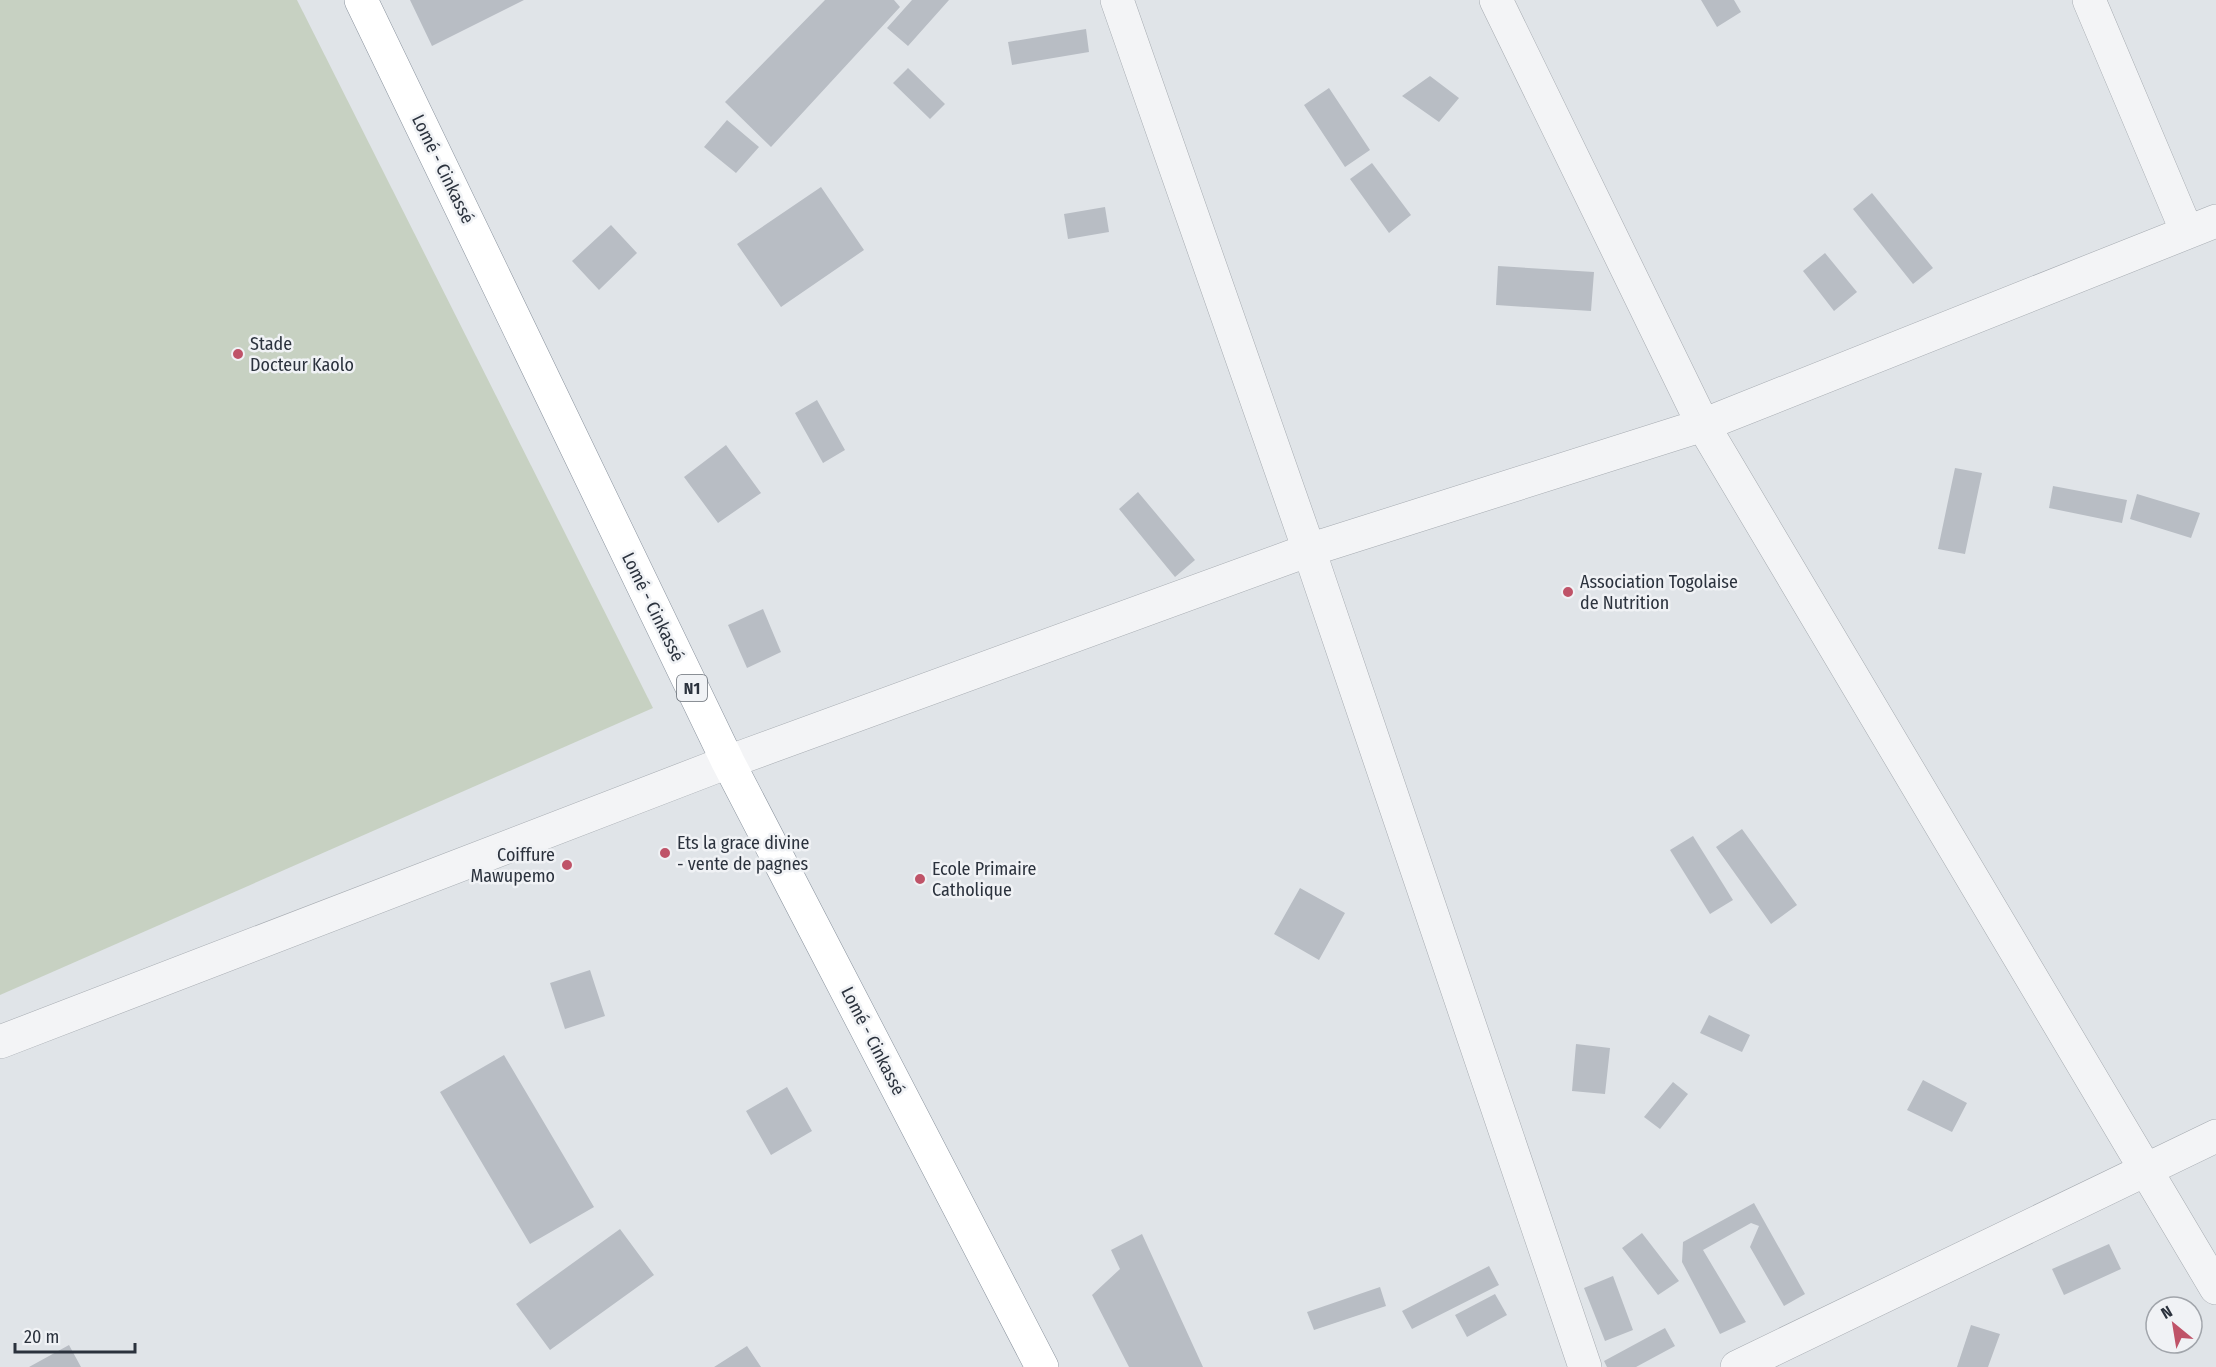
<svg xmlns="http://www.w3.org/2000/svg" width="2216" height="1367" viewBox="0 0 2216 1367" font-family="'Fira Sans Condensed',sans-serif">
  <rect width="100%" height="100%" fill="#e0e4e8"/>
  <path fill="#c7d1c2" d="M0 0H297L653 708 0 995Z"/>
  <path fill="#b8bdc4" d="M410 0H524L432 46Z
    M825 0H894L900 7 771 147 725 102Z
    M912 0H949L908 46 887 28Z
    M1701 0H1734L1741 12 1717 27Z
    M1086 29 1089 52 1012 65 1008 42Z
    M908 68 945 104 930 119 893 83Z
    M1430 76 1459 98 1439 122 1402 96Z
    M1329 88 1370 150 1345 167 1304 105Z
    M727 120 759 147 736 173 704 147Z
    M1372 163 1411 215 1389 233 1350 179Z
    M821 187 864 250 781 307 737 244Z
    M1872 193 1933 268 1913 284 1853 209Z
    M1105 207 1109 232 1068 239 1064 214Z
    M611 225 637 253 599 290 572 261Z
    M1825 253 1857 292 1834 311 1803 271Z
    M1498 266 1594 272 1591 311 1496 305Z
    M817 400 845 450 823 463 795 413Z
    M726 445 761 493 718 523 684 477Z
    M1955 468 1982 473 1965 554 1938 549Z
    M2053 486 2127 500 2122 523 2049 508Z
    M1138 492 1195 560 1175 577 1119 509Z
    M2137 494 2200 513 2191 538 2130 519Z
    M763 609 781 652 747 668 728 625Z
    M1742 829 1797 905 1771 924 1716 847Z
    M1693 836 1733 900 1710 914 1670 850Z
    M1300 888 1345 913 1319 960 1274 934Z
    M590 970 605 1016 565 1029 550 983Z
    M1709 1015 1750 1035 1742 1052 1700 1033Z
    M1576 1044 1610 1048 1605 1094 1572 1091Z
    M504 1055 594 1207 530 1244 440 1092Z
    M1923 1080 1967 1103 1952 1132 1907 1110Z
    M1673 1082 1688 1094 1660 1129 1644 1117Z
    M787 1087 812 1131 771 1155 746 1111Z
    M1754 1203 1805 1294 1784 1306 1750 1247 1759 1226 1751 1223 1703 1250 1746 1322 1720 1334 1682 1262 1683 1242Z
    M620 1229 654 1275 550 1350 516 1304Z
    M1642 1233 1679 1281 1658 1295 1622 1248Z
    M1142 1234 1203 1367H1129L1092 1295 1120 1269 1111 1250Z
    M2109 1244 2121 1269 2064 1295 2052 1269Z
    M1489 1266 1499 1285 1412 1329 1402 1311Z
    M1613 1276 1633 1330 1605 1341 1584 1288Z
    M1380 1287 1386 1306 1314 1330 1307 1312Z
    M1495 1294 1507 1315 1467 1337 1455 1315Z
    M1971 1325 2000 1334 1988 1367H1957Z
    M1665 1328 1675 1346 1636 1367H1607L1604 1361Z
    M69 1345 81 1367H29Z
    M747 1346 761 1367H714Z"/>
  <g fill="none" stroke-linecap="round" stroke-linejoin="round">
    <defs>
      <path id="minor" d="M1117 0 1309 550 1585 1367
        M1496 0 1703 425 2216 1288
        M2089 0 2187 232
        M0 1042 728 762 1309 550 1703 425 2216 221
        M1737 1367 2216 1136"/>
      <path id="trunk" d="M361 0 728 762 1042 1367"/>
    </defs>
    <use href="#minor" stroke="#a6abb1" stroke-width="34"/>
    <use href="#trunk" stroke="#89929d" stroke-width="34"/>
    <use href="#minor" stroke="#f3f4f6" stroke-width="33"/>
    <use href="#trunk" stroke="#fff" stroke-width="33"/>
  </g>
  <g fill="#bf5368" stroke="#f0f2f5" stroke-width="2">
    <circle cx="238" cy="354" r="6"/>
    <circle cx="1568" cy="592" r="6"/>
    <circle cx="665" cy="853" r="6"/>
    <circle cx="567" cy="865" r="6"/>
    <circle cx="920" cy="879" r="6"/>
  </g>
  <g text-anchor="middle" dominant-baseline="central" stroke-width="5" stroke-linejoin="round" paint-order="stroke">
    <rect fill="#f0f2f5" stroke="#666c74" stroke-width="1.5" x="677" y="675" width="30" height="26" rx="4.5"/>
    <g font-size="16" font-weight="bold" fill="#2b323d">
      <text x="692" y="688">N1</text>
    </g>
    <g font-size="18" fill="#2b323d" stroke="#f0f2f5">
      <text transform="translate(443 169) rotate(64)">Lomé - Cinkassé</text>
      <text transform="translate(653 607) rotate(64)">Lomé - Cinkassé</text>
      <text transform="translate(873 1041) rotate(63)">Lomé - Cinkassé</text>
    </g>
    <g font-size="18" fill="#2b323d" stroke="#f0f2f5" text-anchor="start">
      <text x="250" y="344">Stade<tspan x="250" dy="21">Docteur Kaolo</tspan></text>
      <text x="1580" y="582">Association Togolaise<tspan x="1580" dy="21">de Nutrition</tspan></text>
      <text x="677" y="843">Ets la grace divine<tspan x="677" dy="21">- vente de pagnes</tspan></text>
      <text x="555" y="855" text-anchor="end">Coiffure<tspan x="555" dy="21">Mawupemo</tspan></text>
      <text x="932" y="869">Ecole Primaire<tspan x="932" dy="21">Catholique</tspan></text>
    </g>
  </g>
  <g transform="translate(2174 1325) rotate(330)"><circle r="28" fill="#f0f2f5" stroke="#a1a5ab" stroke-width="1.5"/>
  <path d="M0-4.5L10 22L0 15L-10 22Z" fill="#bf5368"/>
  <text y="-9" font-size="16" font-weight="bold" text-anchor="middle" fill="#2b323d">N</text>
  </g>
  <path d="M15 1343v9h120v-9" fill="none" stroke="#2b323d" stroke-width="3"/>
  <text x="24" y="1343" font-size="18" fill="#2b323d" stroke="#f0f2f5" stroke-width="4.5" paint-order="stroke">20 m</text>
</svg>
